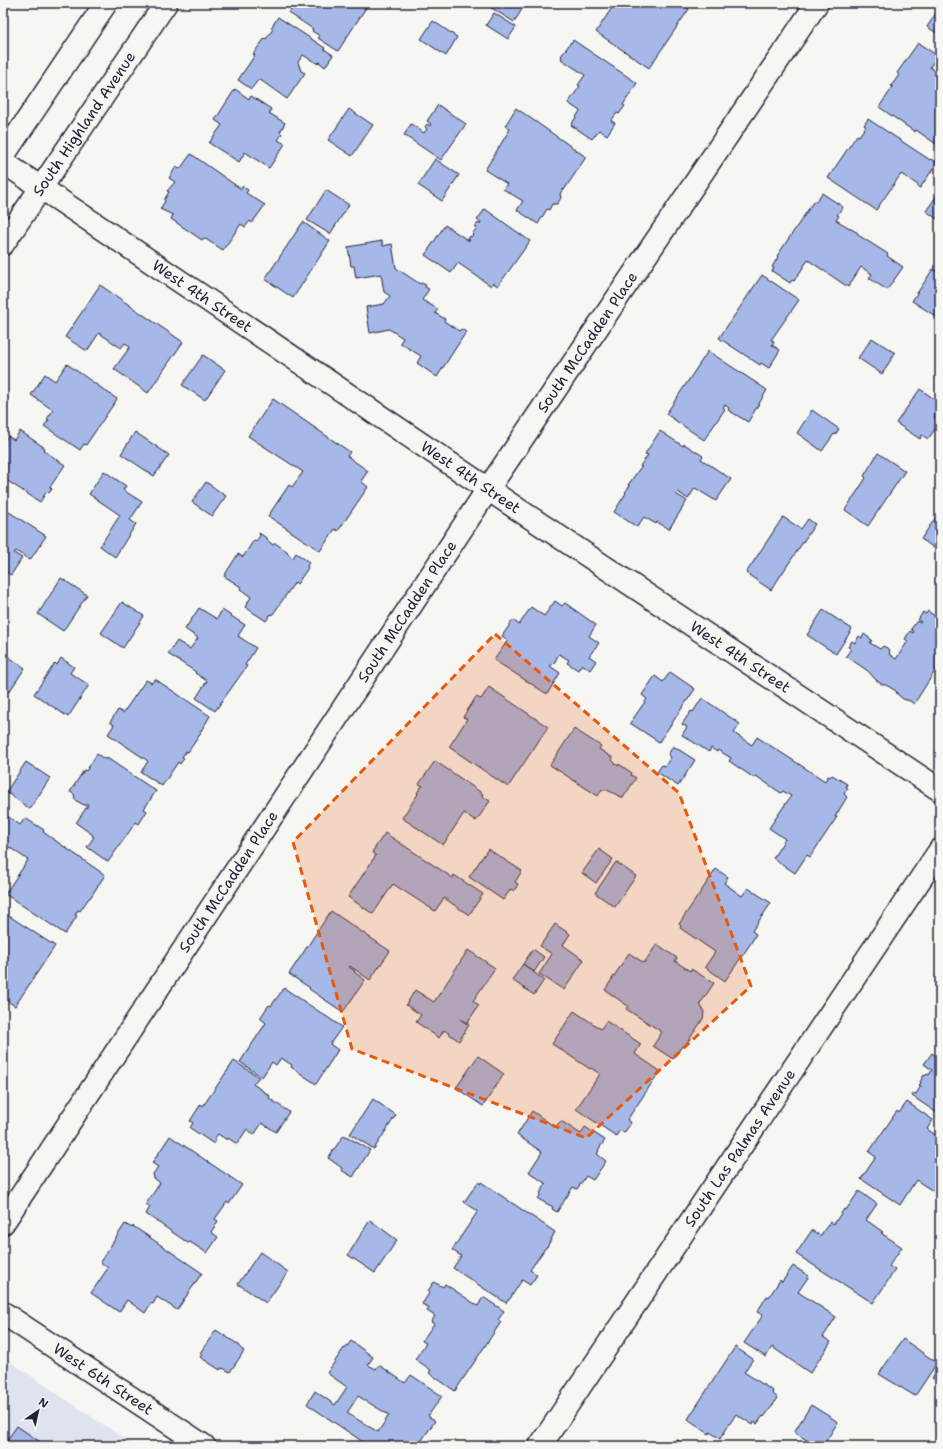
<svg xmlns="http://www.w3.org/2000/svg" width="943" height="1449" viewBox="0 0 943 1449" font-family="'Shantell Sans',sans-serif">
  <rect width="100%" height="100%" fill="#f6f6f2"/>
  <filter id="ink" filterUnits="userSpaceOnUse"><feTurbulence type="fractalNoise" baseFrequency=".025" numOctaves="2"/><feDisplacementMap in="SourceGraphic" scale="8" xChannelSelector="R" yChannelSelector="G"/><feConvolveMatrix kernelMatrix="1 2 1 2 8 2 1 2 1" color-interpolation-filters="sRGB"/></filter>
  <g filter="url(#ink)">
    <path fill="#dee3ef" d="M3 1357 135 1446H3Z"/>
    <path fill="#a6b8e7" stroke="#22223b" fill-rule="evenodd" d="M292 3H369L338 51 318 38 320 36 312 31 313 29 289 13 292 8 289 7Z
      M493 3H526L514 22 490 7Z
      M615 3H680L689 9 649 68 596 32Z
      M940 7V35L927 27Z
      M494 13 516 27 508 39 486 25Z
      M278 17 325 48 324 49 333 55 325 67 319 62 318 64 303 55 298 62 301 71 305 73 287 99 259 79 251 89 238 80 255 55 253 54 265 38 266 39 273 29 271 28Z
      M433 21 457 37 446 56 421 39Z
      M573 40 637 83 623 105 625 106 619 114 617 113 611 121 615 123 607 135 599 130 592 139 571 125 580 111 568 103 580 86 578 85 585 75 561 59 562 57 561 56 571 42V43Z
      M918 43 938 56 930 67 940 74V138L936 144 916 130 915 132 879 107 893 87 891 86 899 75 897 73Z
      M235 89 249 99 251 96 262 103 261 104 262 103 271 109 269 113 285 123 280 132 282 134 278 140 285 144 269 168 245 152 239 162 209 143 222 125 215 120Z
      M438 105 466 124 441 160 404 135 411 124 424 133 427 129 425 127 427 124 430 126 431 124 427 121Z
      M516 108 586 157 564 190 563 189 560 194 561 198 557 204H552L549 210 547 209 538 224 517 210 523 201 503 189 507 184 485 170 510 129 505 126Z
      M349 109 373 125 352 156 328 140Z
      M868 119 930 160 931 159 937 163 920 188 918 187V185L901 174 876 210 828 178 857 135 859 136 866 126 864 125Z
      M191 154 241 189 242 186 248 190 246 193 265 205 252 223 250 221 245 227 241 224 223 250 204 238 202 240 171 219 173 215 160 209 165 201 164 200 169 192 167 191 175 182 169 178 176 167 180 169Z
      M435 159 459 175 442 201 418 185Z
      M326 190 349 205 330 234 307 220Z
      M940 191V221L926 211Z
      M822 193 843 207 837 215 839 216 836 220 858 233V235L888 254 887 256 903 267 887 290 869 278 872 274 861 267 848 287 808 260 794 281 792 280 790 283 772 271 774 268 772 267 778 257 777 256 814 201 816 202Z
      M485 209 530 241 498 286 493 283 491 286 458 263 451 273 425 255 445 225 469 241 470 240 468 239 470 236 471 237 473 235 472 234 477 228 475 227 478 223 480 224 481 222 477 220Z
      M303 222 330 241 293 298 265 279Z
      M382 241 383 246 392 244 396 268 420 284 421 283 426 285 425 287 429 289 422 300 438 309 435 313 445 319 444 321 459 331 461 329 466 332 437 377 417 363 421 356 400 343 403 338 389 329 370 333 366 307 384 304 390 296 384 292 381 274 356 278 354 266H351L348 247Z
      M933 269 940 273V319L912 301Z
      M762 275 799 300 771 340 774 341 772 345 780 350 769 368 761 363 760 365 719 338Z
      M100 285 183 342 148 393 114 369 130 347 125 343 121 348 99 333 87 351 65 337Z
      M872 338 895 353 882 374 858 358Z
      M708 351 767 390 748 422 728 410 729 408 725 405 723 407 725 409 704 440 666 414Z
      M203 355 225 370 205 400 182 385Z
      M67 364 117 399 86 445 84 444 80 450 44 426 49 420 47 419 53 410 31 395 45 374 55 381Z
      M920 389 940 403V407L934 416 935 417 934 418 940 422 928 439 922 435 920 439 896 423Z
      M273 399 350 452 347 456 368 471 361 481 368 487 338 531 335 529 320 551 268 516 289 485 292 487 303 472 248 436Z
      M812 410 839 429 835 435 834 434 822 451 797 433Z
      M20 431 45 448 43 450 65 465 50 487 52 489 49 493 47 491 40 502 3 478V443L8 436 14 440Z
      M660 431 683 446 684 444 703 456 701 459 731 479 716 501 695 488 688 499 678 492 676 494 687 501 669 529 657 522 656 524 644 517 637 527 614 512 626 493 625 492 630 486 628 485 640 468 642 467 640 466 648 455 645 454Z
      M135 432 169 455 154 476 121 454Z
      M878 453 905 471 868 526 845 510 866 478 864 476Z
      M104 471 126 486 123 490 142 502 130 520 136 524 115 557 100 546 120 515 89 494Z
      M206 482 226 496 212 516 192 502Z
      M3 508 46 536 30 560 16 551 14 553 22 558 11 575 3 570Z
      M940 511V552L921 539Z
      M783 517 801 529 808 519 815 524 771 590 746 573Z
      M259 533 268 539 267 540 273 545 275 543 288 552 287 553 293 558 296 553 309 562 307 566 308 568 297 584 295 582 273 614 270 615 266 621 245 607 251 597 240 589 241 587 224 576 238 554 243 557 254 540 256 541 260 536Z
      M61 578 87 595 63 631 38 614Z
      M555 601 562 606 565 603 596 625 589 636 599 643 589 656 596 661 590 670 582 664 578 670 567 663 569 660 559 654 554 663 550 666 560 673 547 694 494 660 508 640 502 636 513 620 519 625 531 607 544 616Z
      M122 602 144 616 123 648 101 633Z
      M199 608 217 619 222 610 245 625 238 636 256 648 245 665 247 666 215 711 196 698 207 681 195 673 196 672 168 654 177 641 190 649 198 638 185 629Z
      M823 610 852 629 836 654 807 635Z
      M928 611 936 617 937 616 940 618V663L914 704 910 701 903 699 897 694 896 691 886 685H883L876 680 868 671 846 656 851 649 848 647 852 641 855 643 859 636 862 638 864 634 872 640 870 643 880 649 883 646 887 648 890 651 889 654 896 659 908 641 905 639 910 631 913 633 914 632 911 629 917 621 920 623 921 622 918 620 923 612 926 614Z
      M3 653 25 668 9 692 3 688Z
      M61 658 74 667 70 673 89 685 68 717 34 694 55 663 57 665Z
      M670 672 695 689 659 742 630 723 647 699 642 695 655 676 663 682Z
      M155 679 210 716 201 731H199L201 733 188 752 186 751 182 757 184 758 180 764 178 762 162 786 141 772 148 761 108 734 114 725 110 722 118 710 123 713 146 680 152 683Z
      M489 687 548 727 508 787 449 747 467 719 463 717 476 697 481 699Z
      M702 698 740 724 734 733 752 745 757 737 825 781 828 776 830 777 832 775 847 784 846 787 848 788 844 794 847 797 835 817H837L810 857 807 855 795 873 773 858 785 839 769 828 791 796 783 791 781 793 756 776 754 778 729 761 731 758 718 750 717 752 711 748 709 752 682 735 687 727 682 724 691 711 693 712Z
      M574 729 601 746 599 749 613 758 612 760 618 766 619 764 632 773 631 775 636 778 623 798 605 789 604 791 602 789 598 796 550 765Z
      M673 746 695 760 678 786 657 772 662 765 665 766 671 757 668 755Z
      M97 754 106 760 107 758 156 791 144 809 147 811 139 824 136 822 108 862 87 847 94 837 92 836 93 835 76 823 88 805H84L75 800 74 794 70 792 84 770 86 771Z
      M435 761 466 782 483 794 482 796 490 801 476 821 464 813 443 845 402 818 418 794 417 793 420 788 423 786 419 784Z
      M26 762 50 778 30 809 6 792Z
      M3 813 20 825 25 818 44 830 43 832 105 875 90 898H89L80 911 78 910 75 915 77 916 65 934 5 894 28 860 3 843Z
      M385 833 453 878 454 875 483 894 469 915 444 898 435 911 393 884 373 914 348 897 376 855 372 852Z
      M488 849 522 871 515 882 518 884 514 891 511 889 503 900 469 877Z
      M599 849 613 859 596 883 582 873Z
      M616 862 636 876 615 907 595 893Z
      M716 869 728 877 724 883 742 896 748 888 771 903 752 931 756 934 751 943 725 981 705 967 715 952 680 928 681 926 679 924Z
      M331 911 390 951 370 980 350 966 349 967 355 971 354 972 365 980 343 1012 309 989 310 988 289 974Z
      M6 914 55 946 15 1006 3 998V919Z
      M555 924 570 934 563 945 584 960 564 990 539 974 552 954 540 946Z
      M657 944 677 958 675 961 690 971 691 969 714 983 700 1004 704 1012 703 1019 684 1047 682 1046 673 1059 653 1046 662 1032 626 1009 628 1006 605 990 629 953 644 963Z
      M533 949 544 957 534 972 523 964Z
      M468 950 495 968 473 1001 479 1005 467 1023 460 1019 469 1025 459 1041 444 1030 439 1038 416 1022 421 1015 406 1005 415 990 434 1002Z
      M523 964 544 980 534 995 512 980Z
      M284 988 342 1027 330 1044 338 1050 316 1084 291 1067 292 1065 281 1058 276 1065 272 1062 262 1077 240 1062 266 1023 260 1018 269 1005 271 1006Z
      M574 1011 601 1029 606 1021 641 1044 635 1054 660 1071 627 1120 631 1123 624 1133 620 1130 616 1136 576 1109 600 1074 591 1068 590 1069 552 1044Z
      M940 1052V1115L912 1096 914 1093 916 1094 921 1086 919 1085 921 1083 920 1082 924 1075 925 1076 927 1074 929 1075 932 1070 924 1064 932 1053 937 1057Z
      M478 1056 504 1074 483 1106 456 1088Z
      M234 1061 259 1077 253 1084 270 1096 269 1098 289 1112 276 1132 262 1123 254 1135 247 1129 237 1144 228 1138 227 1140 218 1134 214 1139 216 1140 214 1144 190 1128 193 1123 190 1121 201 1104 203 1106Z
      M373 1099 396 1115 374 1149 350 1134Z
      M907 1102 933 1120 927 1129 940 1138V1188L936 1193 916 1180 900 1205 861 1179 876 1157 869 1152 897 1111 899 1113Z
      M532 1111 555 1127 561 1121 581 1134 585 1127 605 1140 598 1150 599 1151 597 1154 606 1161 593 1180 586 1176 577 1189 573 1187 557 1212 552 1209 553 1207 538 1199 541 1194 540 1193 546 1184 529 1172 542 1152 517 1135Z
      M344 1135 370 1150 353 1177 341 1170 342 1168 328 1158Z
      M170 1136 242 1185 229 1204 227 1202 215 1219 218 1221 211 1232 218 1237 207 1253 190 1242 188 1243 146 1214 150 1207 146 1204 160 1183 154 1178 153 1174 158 1167 152 1163Z
      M478 1182 480 1184 481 1182 555 1232 547 1247H546L530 1270 537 1275 530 1285 522 1280 509 1300H508L506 1303 453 1268 461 1256 452 1250 478 1211 464 1202Z
      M859 1191 877 1204 866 1220 883 1232 881 1233 902 1247 889 1266 895 1270 873 1303 796 1254 812 1230 820 1236 830 1222 834 1224 844 1209 846 1210Z
      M370 1220 397 1240 375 1273 348 1255Z
      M125 1224 132 1228 133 1226 202 1273 177 1310 157 1297 153 1304 151 1303 145 1313 127 1300 119 1312 91 1293 108 1268 100 1262Z
      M260 1252 288 1272 266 1303 238 1284Z
      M793 1266 809 1276 798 1292 836 1317 823 1337 831 1342 810 1373 772 1347 766 1357 744 1343 763 1315 757 1312 767 1296 769 1297 780 1280 782 1282Z
      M434 1282 443 1287 445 1284 478 1306 483 1297 504 1311 498 1320 501 1322 455 1391 429 1373 431 1370 415 1359 426 1343 422 1341 434 1324 431 1322 435 1316 427 1311 429 1308 422 1304 430 1292 428 1291Z
      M216 1330 239 1345 238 1346 244 1351 230 1372 223 1368V1369L221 1368 220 1370 200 1357 202 1354 200 1353Z
      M903 1339 937 1363 915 1396 879 1374Z
      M351 1341 373 1357 368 1365 376 1369 379 1365 405 1383 411 1375 442 1396 428 1416 435 1421 418 1446H411L408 1444 407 1446H369L307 1404 315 1391 335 1405 347 1387 327 1373 344 1348 345 1349ZM358 1396 389 1415 378 1432 347 1413Z
      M735 1347 753 1359 744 1372 773 1391 772 1393 778 1398 764 1417 763 1416 757 1424 754 1422 753 1425 736 1414 720 1439 710 1432 709 1434 688 1419Z
      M940 1365V1381L939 1382 932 1378Z
      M811 1405 838 1422 823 1446H816L794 1432Z
      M17 1426 46 1446H3Z
      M676 1439 687 1446H671Z
      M930 1441 938 1446H926Z"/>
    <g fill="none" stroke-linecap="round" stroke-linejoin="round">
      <defs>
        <g id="minor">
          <path id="s1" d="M3 162 519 510 940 790"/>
          <path id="s2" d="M3 1223 488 489 817 3"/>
          <path id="s3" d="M540 1446 940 850"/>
        </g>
        <g id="secondary">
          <path d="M3 156 106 3"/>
          <path id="s4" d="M3 244 166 3"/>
          <path id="s5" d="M3 1313 204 1446"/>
        </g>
      </defs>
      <use href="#minor" stroke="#22223b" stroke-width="25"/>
      <use href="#secondary" stroke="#22223b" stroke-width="25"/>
      <use href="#minor" stroke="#f6f6f2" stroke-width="22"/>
      <use href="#secondary" stroke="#f6f6f2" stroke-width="22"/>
    </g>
  </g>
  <path fill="#e8590c" fill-opacity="0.2" stroke="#e8590c" stroke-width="3" stroke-dasharray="8 5" stroke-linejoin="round" d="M495 634 679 793 751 986 586 1138 352 1049 293 842Z"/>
  <g text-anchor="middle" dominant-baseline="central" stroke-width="3" stroke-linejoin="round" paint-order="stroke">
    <g font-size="15" fill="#22223b" stroke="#f6f6f2">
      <text stroke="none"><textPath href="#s4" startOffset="145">South Highland Avenue</textPath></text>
      <text stroke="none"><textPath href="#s1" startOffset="240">West 4th Street</textPath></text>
      <text stroke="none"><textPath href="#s2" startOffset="1057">South McCadden Place</textPath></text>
      <text stroke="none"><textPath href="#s1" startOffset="564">West 4th Street</textPath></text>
      <text stroke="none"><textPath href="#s2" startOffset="733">South McCadden Place</textPath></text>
      <text stroke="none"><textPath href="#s1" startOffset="888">West 4th Street</textPath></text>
      <text stroke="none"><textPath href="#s2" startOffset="409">South McCadden Place</textPath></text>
      <text stroke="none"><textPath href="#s3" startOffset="359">South Las Palmas Avenue</textPath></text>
      <text stroke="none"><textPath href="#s5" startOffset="120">West 6th Street</textPath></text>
    </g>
  </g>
  <rect width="943" height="1449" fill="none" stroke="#f6f6f2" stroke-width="16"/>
  <rect x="8" y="8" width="927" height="1433" fill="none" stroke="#22223b" stroke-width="1.5" filter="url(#ink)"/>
  <g transform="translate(38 1411) rotate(34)" stroke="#f6f6f2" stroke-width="3" paint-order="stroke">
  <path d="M0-3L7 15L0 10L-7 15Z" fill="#22223b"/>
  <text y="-6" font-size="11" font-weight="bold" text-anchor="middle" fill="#22223b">N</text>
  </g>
</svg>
